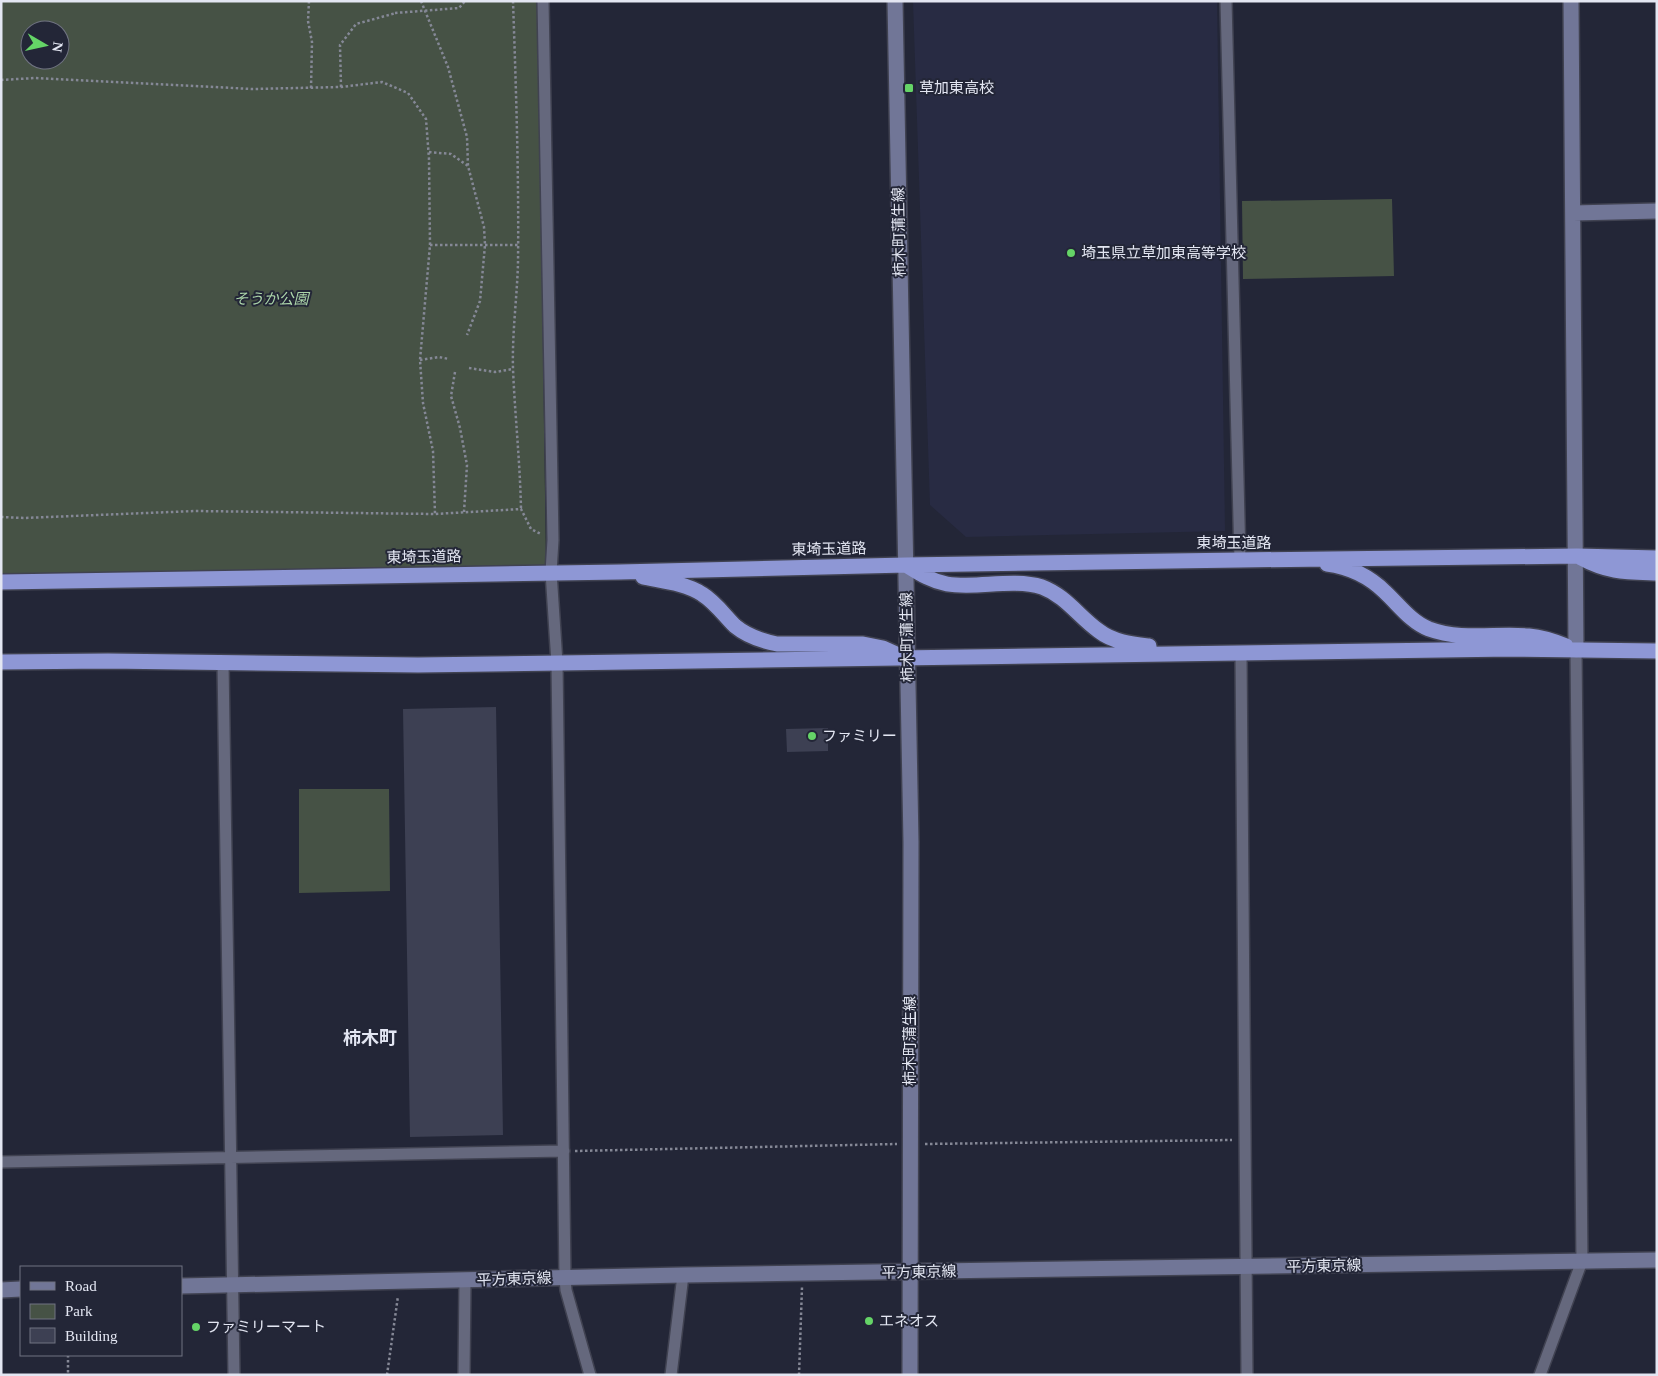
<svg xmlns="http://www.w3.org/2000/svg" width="1658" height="1376" viewBox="0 0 1658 1376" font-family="'Times New Roman','Noto Sans JP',serif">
  <rect width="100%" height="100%" fill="#232637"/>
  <path fill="#282b43" d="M913 1H1217L1225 531 966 537 930 505Z"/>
  <path fill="#465245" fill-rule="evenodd" d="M1 1H538L546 565 1 574ZM30 30H60V60H30Z
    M1392 199 1394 276 1243 279 1242 201Z
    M299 789H389L390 891 299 893Z"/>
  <path fill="#3d4053" d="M496 707 503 1135 410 1137 403 709Z
    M828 728V751L787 752 786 729Z"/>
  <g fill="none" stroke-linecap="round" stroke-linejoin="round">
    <defs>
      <path id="street" d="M543 1 553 540 551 572 557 663 565 1278 566 1290 590 1375
        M1226 1 1240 560
        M1241 654 1247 1375
        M223 663 234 1375
        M1 1162 564 1151
        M464 1375 465 1281
        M671 1375 683 1275
        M1540 1375 1582 1261 1576 650"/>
      <path id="secondary" d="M895 1 911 842 910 1375
        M1571 1 1576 650
        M1573 213 1657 211
        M181 1286 683 1275 1657 1260
        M1 1290 21 1289"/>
      <path id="highway" d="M1581 558C1609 573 1626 572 1657 573
        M1327 564C1349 567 1370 577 1385 592 1399 605 1411 622 1429 629 1462 641 1495 633 1529 636 1541 637 1554 641 1566 646
        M906 565C919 573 931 581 947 584 977 589 1012 578 1042 587 1066 596 1079 617 1099 631 1113 642 1132 644 1149 646
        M643 577C662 581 685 583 702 594 715 602 724 615 735 626 747 636 762 641 777 644H863L883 648 903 657
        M1 582 620 572 906 565 1240 560 1577 556 1657 558
        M1 662 108 661 418 665 1511 649 1657 651"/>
    </defs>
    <use href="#street" stroke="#404251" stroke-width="14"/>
    <use href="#secondary" stroke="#404251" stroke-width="18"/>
    <use href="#highway" stroke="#404251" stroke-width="18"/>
    <path stroke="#858896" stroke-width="2.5" stroke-dasharray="2.5 2.5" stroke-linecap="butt" d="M309 1 308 21 312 42 311 88
      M421 1 448 67 467 137 468 166 484 227 485 245 480 301 467 335
      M513 1C516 89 519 176 518 263 517 298 512 333 513 369 515 416 520 462 521 509
      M395 13 459 8 465 1
      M1 80 35 78 253 89 341 87 382 82 408 93 426 119 429 159 430 245 420 360 423 403 433 451 435 514
      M341 87 340 45 356 24 396 13
      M429 152 451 154 468 166
      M430 245H518
      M420 360 439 357 449 359
      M469 368 495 372 513 369
      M455 372 451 396 460 428 467 465 464 512
      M1 517 24 518 195 511 435 514 521 509 531 529 541 534
      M925 1144 1232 1140
      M575 1151 897 1144
      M68 1355V1375
      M387 1375 398 1296
      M799 1375 802 1287"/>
    <use href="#street" stroke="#65687d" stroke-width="11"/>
    <use href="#secondary" stroke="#717697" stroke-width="15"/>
    <use href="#highway" stroke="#8e97d5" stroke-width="15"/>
  </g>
  <g fill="#65d467" stroke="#232637" stroke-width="2">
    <rect x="904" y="83" width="10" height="10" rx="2.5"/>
    <circle cx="1071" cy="253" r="5"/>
    <circle cx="812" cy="736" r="5"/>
    <circle cx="869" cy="1321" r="5"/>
    <circle cx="196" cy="1327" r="5"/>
  </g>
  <g text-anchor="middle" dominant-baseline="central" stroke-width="4" stroke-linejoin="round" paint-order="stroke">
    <g font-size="15" fill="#e3e6f2" stroke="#232637" text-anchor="start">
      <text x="919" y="88">草加東高校</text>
      <text x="1081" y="253">埼玉県立草加東高等学校</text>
      <text x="822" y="736">ファミリー</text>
      <text x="879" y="1321">エネオス</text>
      <text x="206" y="1327">ファミリーマート</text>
    </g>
    <g font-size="15" fill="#e3e6f2" stroke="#232637">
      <text transform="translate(899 232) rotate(-91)">柿木町蒲生線</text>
      <text x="1234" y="543">東埼玉道路</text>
      <text transform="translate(829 549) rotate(-1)">東埼玉道路</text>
      <text transform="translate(424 557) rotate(-1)">東埼玉道路</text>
      <text transform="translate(907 637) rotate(-91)">柿木町蒲生線</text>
      <text transform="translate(910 1041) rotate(-90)">柿木町蒲生線</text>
      <text transform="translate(1324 1266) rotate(-1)">平方東京線</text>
      <text transform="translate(919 1272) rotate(-1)">平方東京線</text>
      <text transform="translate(514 1279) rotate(-2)">平方東京線</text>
    </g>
    <g font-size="15" font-style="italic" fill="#abd4a9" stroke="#232637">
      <text x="271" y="299">そうか公園</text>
    </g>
    <g font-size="18" font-weight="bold" fill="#e3e6f2" stroke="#232637">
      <text x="370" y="1038">柿木町</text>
    </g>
  </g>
  <rect width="1658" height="1376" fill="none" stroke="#e3e6f2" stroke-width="5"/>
  <rect x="20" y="1266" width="162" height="90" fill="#232637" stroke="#707382"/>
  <rect x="30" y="1282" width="25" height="8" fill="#717697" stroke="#707382"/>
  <text x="65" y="1291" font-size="15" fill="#e3e6f2">Road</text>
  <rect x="30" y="1304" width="25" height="15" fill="#465245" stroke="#707382"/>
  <text x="65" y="1316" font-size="15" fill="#e3e6f2">Park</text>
  <rect x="30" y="1328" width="25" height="15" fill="#3d4053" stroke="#707382"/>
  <text x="65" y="1341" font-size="15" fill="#e3e6f2">Building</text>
  <g transform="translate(45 45) rotate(99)"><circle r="24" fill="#232637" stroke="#707382"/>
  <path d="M0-4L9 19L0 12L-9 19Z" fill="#65d467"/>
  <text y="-8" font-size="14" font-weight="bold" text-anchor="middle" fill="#e3e6f2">N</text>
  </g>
</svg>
